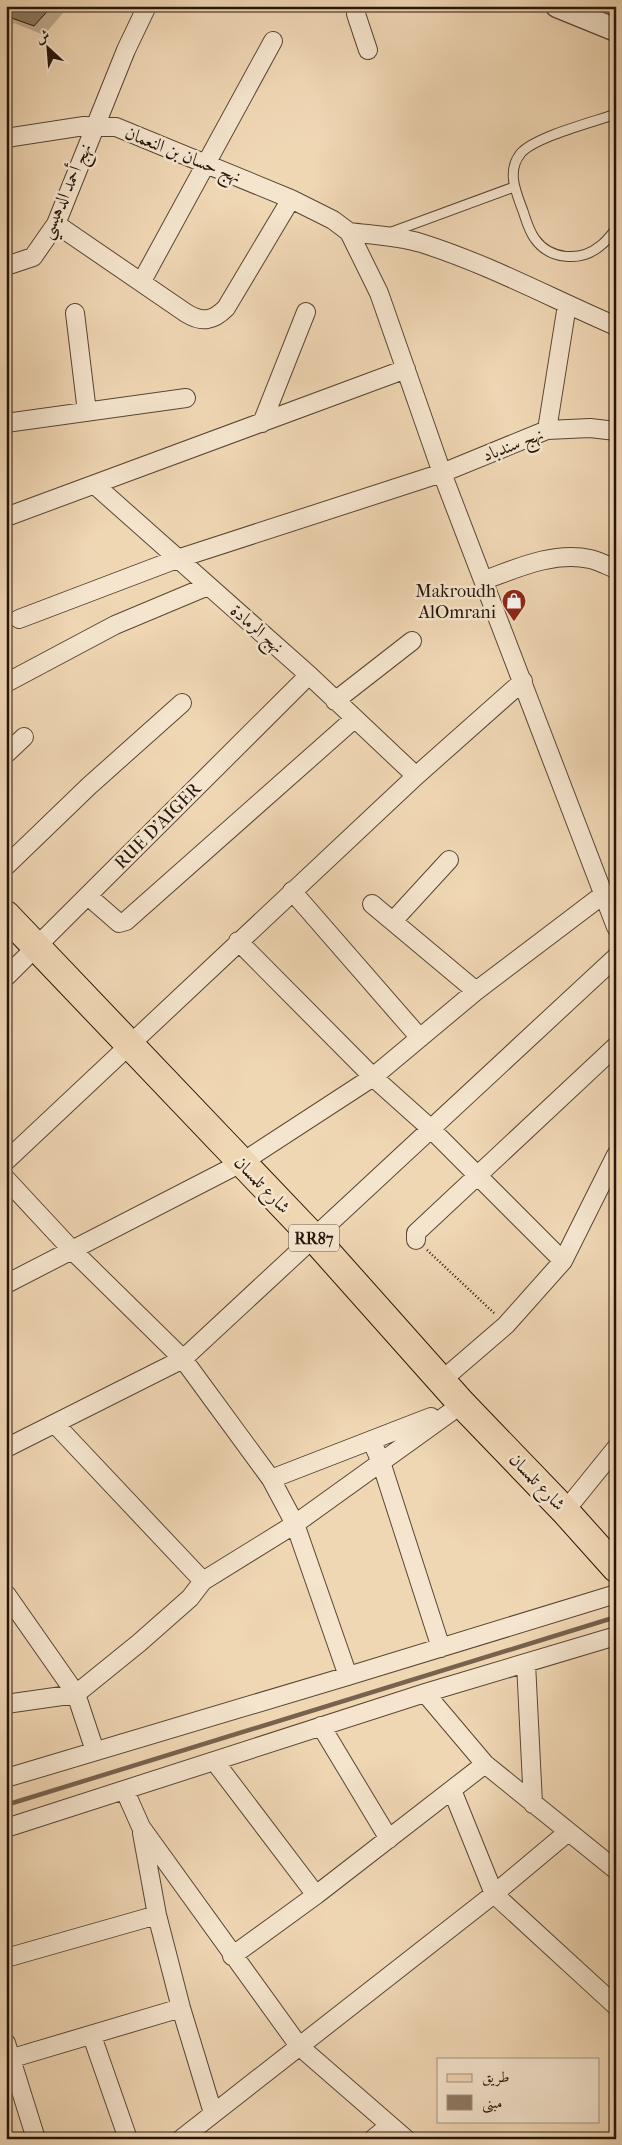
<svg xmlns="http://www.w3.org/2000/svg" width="622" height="2145" viewBox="0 0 622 2145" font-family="'IM FELL French Canon',Amiri,serif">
  <rect width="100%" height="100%" fill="#f0d7b4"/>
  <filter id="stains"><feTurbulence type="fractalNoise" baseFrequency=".004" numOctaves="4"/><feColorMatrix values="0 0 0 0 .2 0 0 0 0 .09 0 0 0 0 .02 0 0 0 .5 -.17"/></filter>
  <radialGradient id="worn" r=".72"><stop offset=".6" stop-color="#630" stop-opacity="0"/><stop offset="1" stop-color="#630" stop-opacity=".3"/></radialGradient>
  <path fill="#0003" d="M6 6H69L44 35 14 23 6 33Z"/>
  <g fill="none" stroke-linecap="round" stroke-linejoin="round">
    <path stroke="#76624d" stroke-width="4.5" d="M6 1805 616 1617"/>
  </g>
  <path fill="#8f7a62" stroke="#26150a" d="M6 6H52L34 26 6 16Z"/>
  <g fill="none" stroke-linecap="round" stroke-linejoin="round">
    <defs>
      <path id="service" d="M616 114C593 122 535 137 521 153 506 171 516 192 523 211 526 220 529 231 535 239 550 260 581 262 600 246 606 242 611 235 616 229
        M389 233 514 187"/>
      <path id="minor" d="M358 6 356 14 368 50
        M6 138 84 126 116 127 291 199 333 220 349 232 379 293 442 473 616 927
        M56 224 186 313C202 323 213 321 226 308L291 199
        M349 232C373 235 398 236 421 243 488 264 551 298 616 326
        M6 266 33 257 56 224 126 50 147 6
        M142 281 273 41
        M75 313 87 412
        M6 423 186 398
        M262 423 306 312
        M547 430 567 305
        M95 485 309 675 416 776
        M6 517 406 369
        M485 580C517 568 555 551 590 559 599 561 608 566 616 569
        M19 619 177 559 442 473 547 430 590 428 616 431
        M6 683 115 625 208 586
        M335 701 412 641
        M6 754 24 737
        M6 866 89 786 182 703
        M292 891 420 1038
        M88 896 119 923 126 921 354 719
        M372 904 476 991
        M393 921 449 860
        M238 941 373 1077 430 1128 563 1261
        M6 977 309 675
        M6 1161 416 776 523 681
        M6 1179 72 1250 183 1359 271 1479 295 1524 348 1676
        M416 1240V1233L616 1046
        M6 1284 241 1163 373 1077 476 991 604 894
        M441 1381 506 1325 563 1261 616 1155
        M55 1424 203 1581
        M372 1442 381 1462 441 1648
        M6 1448 183 1359 616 957
        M271 1479 431 1417
        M565 1511 616 1448
        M6 1594 76 1694 95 1751
        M526 1663 533 1804
        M425 1693 485 1764 616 1870
        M6 1704 76 1694 139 1643 190 1598 203 1581 295 1524 462 1404
        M321 1726 389 1839
        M215 1762 316 1895
        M6 1778 348 1676 616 1594
        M125 1791 141 1827 299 2046 406 2139
        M6 1828 425 1693 616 1636
        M568 1832 494 1894 616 2006
        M142 1833 157 1915 181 2008 213 2113
        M232 1956 316 1895 485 1764
        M6 1958 157 1915
        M92 2036 128 2139
        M6 2043 36 2139
        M6 2060 181 2008
        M181 2139 494 1894 452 1790
        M373 2139 390 2125"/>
      <path id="tertiary" d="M557 6 616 30"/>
      <path id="primary" d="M6 915 315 1239 462 1404 565 1511 616 1568"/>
    </defs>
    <use href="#service" stroke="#584634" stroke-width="11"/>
    <use href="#minor" stroke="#584634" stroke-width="20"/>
    <use href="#tertiary" stroke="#584634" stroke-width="25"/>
    <use href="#primary" stroke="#26150a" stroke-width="30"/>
    <path stroke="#26150a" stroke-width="2.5" stroke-dasharray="1 2.5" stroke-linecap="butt" d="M427 1250 494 1313"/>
    <use href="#service" stroke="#f5e5ce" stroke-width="9"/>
    <use href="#minor" stroke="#f5e5ce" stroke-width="18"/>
    <use href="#tertiary" stroke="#f5e5ce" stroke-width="22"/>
    <use href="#primary" stroke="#f0d7b4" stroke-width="28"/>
  </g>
  <defs>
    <symbol id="shop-pin" viewBox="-11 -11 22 30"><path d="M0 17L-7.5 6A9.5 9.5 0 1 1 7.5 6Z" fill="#8f2418" stroke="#f5e5ce"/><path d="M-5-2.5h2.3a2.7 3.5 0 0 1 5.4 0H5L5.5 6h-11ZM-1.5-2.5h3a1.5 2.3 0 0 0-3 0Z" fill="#fff"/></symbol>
  </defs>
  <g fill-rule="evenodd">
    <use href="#shop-pin" x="500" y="587" width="28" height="38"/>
  </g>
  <g text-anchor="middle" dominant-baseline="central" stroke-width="5" stroke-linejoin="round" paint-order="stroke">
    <rect fill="#f5e5ce" stroke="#645345" stroke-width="1" x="289" y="1224.5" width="50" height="27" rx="4"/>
    <g font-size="16" font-weight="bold" fill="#26150a">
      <text x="314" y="1238">RR87</text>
    </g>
    <g font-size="18" fill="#26150a" stroke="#f5e5ce">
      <text transform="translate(183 155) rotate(22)">نهج حسان بن النعمان</text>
      <text transform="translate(66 191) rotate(-66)">نهج أحمد الدهيسي</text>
      <text transform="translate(513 445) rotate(-21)">نهج سندباد</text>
      <text transform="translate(257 629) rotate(41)">نهج الرمادة</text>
      <text transform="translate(158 826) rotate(-45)">RUE D'AIGER</text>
      <text transform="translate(262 1185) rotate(46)">شارع تلمسان</text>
      <text transform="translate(537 1482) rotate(46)">شارع تلمسان</text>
    </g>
    <g font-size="18" fill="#26150a" stroke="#f5e5ce" text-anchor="end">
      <text x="496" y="591">Makroudh<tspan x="496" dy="21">AlOmrani</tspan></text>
    </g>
  </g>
  <rect width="622" height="2145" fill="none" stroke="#f0d7b4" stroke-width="25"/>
  <rect x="8" y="8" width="607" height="2130" fill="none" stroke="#26150a" stroke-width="2.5"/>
  <rect x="12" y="12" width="597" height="2120" fill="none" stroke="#26150a"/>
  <rect x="437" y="2058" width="162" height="65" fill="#f5e5ce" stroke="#a29280"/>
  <rect x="447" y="2074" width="25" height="8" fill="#f0d7b4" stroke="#a29280"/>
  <text x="482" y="2082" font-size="15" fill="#26150a">طريق</text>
  <rect x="447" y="2095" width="25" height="15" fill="#8f7a62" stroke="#a29280"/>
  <text x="482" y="2108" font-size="15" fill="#26150a">مبنى</text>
  <g transform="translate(48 48) rotate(334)" stroke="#f5e5ce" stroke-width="4" paint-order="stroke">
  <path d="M0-4L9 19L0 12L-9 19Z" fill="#26150a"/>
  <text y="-8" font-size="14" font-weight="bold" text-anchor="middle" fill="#26150a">ش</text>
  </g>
  <rect width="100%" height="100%" filter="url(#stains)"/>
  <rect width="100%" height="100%" fill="url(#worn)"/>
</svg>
